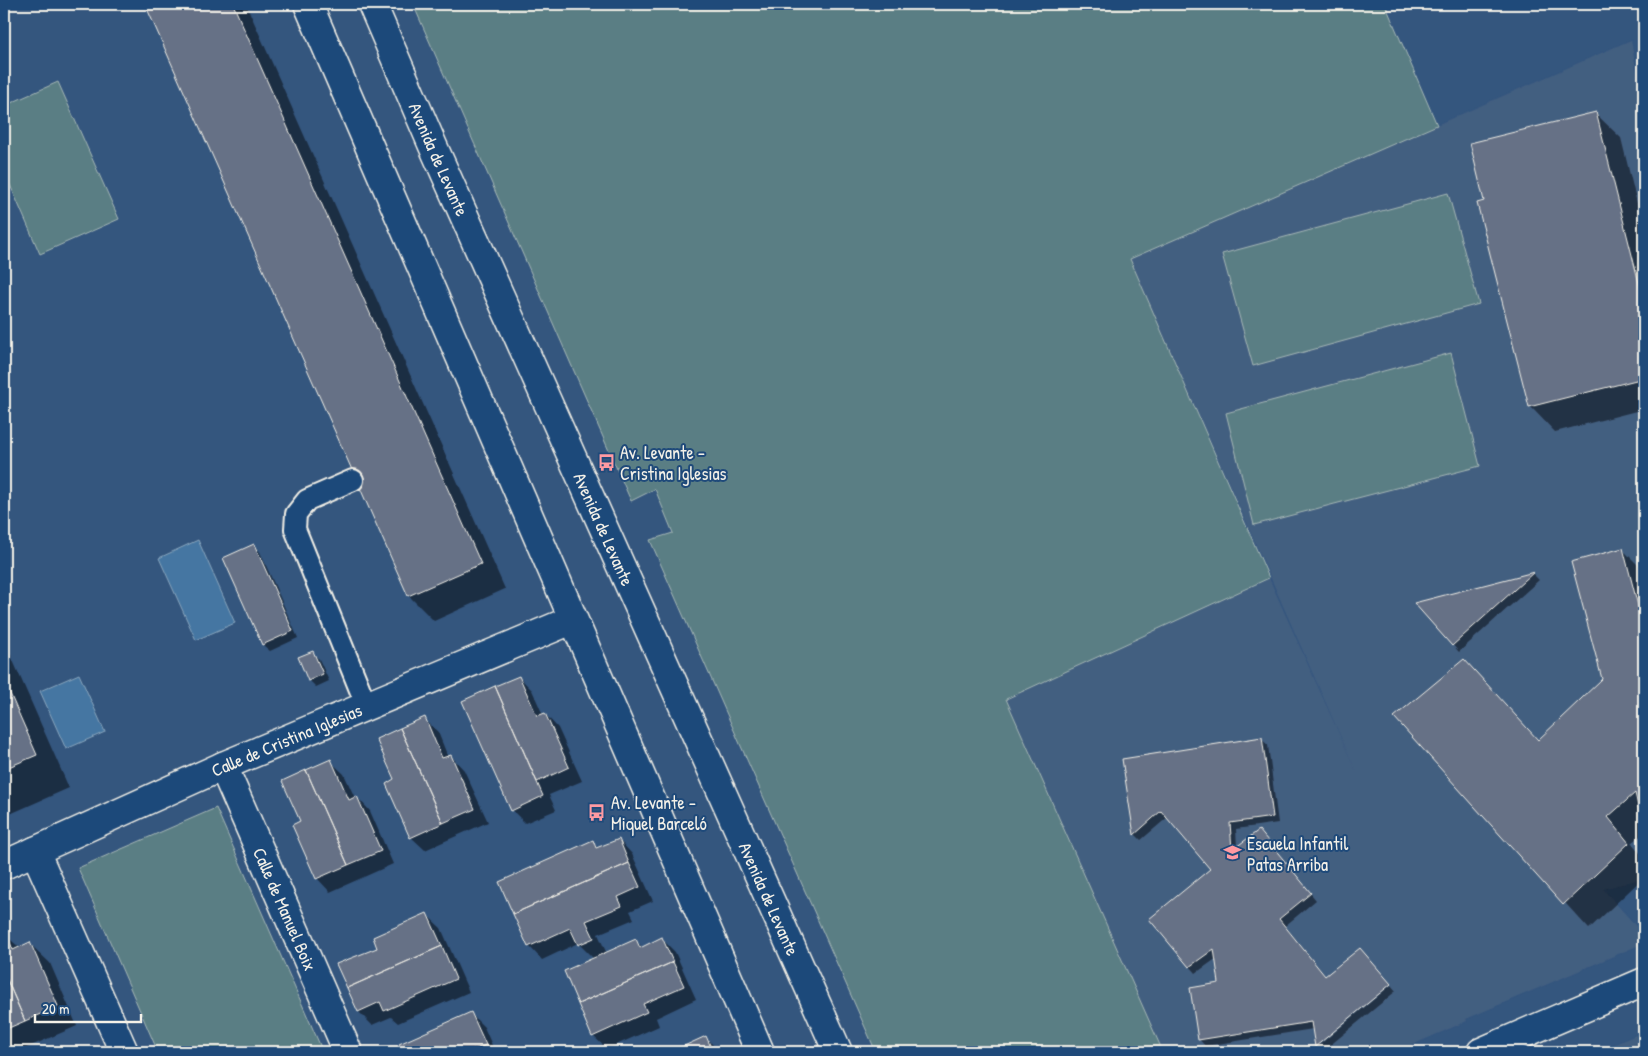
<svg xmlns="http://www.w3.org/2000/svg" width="1648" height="1056" viewBox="0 0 1648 1056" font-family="'Patrick Hand',sans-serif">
  <rect width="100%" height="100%" fill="#34567e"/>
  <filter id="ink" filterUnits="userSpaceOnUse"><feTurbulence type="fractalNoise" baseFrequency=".02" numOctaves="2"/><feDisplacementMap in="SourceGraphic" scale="10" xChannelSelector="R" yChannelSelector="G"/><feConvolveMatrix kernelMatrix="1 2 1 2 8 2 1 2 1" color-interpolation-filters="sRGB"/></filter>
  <g filter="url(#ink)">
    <path fill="#435e80" d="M1631 40 1644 115V878L1603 889 1644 935V943L1466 1019 1467 1021 1396 1052H1163L1006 699 1269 578 1358 776 1130 259Z
      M1636 1035 1644 1052H1597Z"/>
    <path fill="#5a7e84" stroke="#a7b8b6" d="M413 4H1385L1437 125 1130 259 1269 578 1006 699 1163 1052H876L650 540 673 533 655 489 631 501Z
      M58 82 119 219 40 254 4 171V106Z
      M1448 193 1479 304 1253 366 1222 254Z
      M1451 353 1480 466 1254 525 1226 413Z
      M216 808 323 1052H158L78 868Z"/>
    <path fill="#4576a2" stroke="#8ba7be" d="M198 540 235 623 196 640 159 558Z
      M79 674 105 732 66 749 40 691Z"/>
    <path fill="#0007" d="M147 4H246L505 589 434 621 409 596Z
      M1595 113 1621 138 1644 232V409L1555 432 1530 406 1486 202Z
      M254 545 260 552 298 638 270 651 263 645 225 558Z
      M1623 550 1644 571V833L1632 843 1644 858V877L1589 929 1395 717 1463 661 1539 741 1603 679Z
      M1533 574 1539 580 1459 652 1416 604Z
      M4 640 69 788 10 814 4 808Z
      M312 653 319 659 329 681 316 687 309 680Z
      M519 677 532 690 543 715 545 714 558 728 582 781 549 795 556 810 525 823 512 810 464 702Z
      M424 719 438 732 448 757 451 756 464 770 488 822 425 850 411 837 396 780Z
      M1261 739 1268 745 1278 823 1236 829 1237 847 1265 838 1316 900 1285 926 1326 977 1319 1045 1391 985 1396 991 1322 1052 1316 1046 1313 1029 1205 1046 1199 1039 1221 984 1217 958 1196 973 1190 966 1212 869 1168 817 1141 840 1135 834 1124 760Z
      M330 761 344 774 355 798 357 797 370 811 393 864 330 892 317 878 302 822Z
      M619 840 632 854 653 901 630 911 634 919 598 934 607 954 636 941 643 948 662 939 675 952 696 999 656 1018 659 1026 607 1049 593 1036 594 959 578 943 542 960 529 946 592 842 599 849Z
      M427 915 441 928 469 992 398 1023 391 1017 372 1025 359 1012 338 965 379 948Z
      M4 934 20 948 30 944 50 963 77 1026 17 1052H10L4 1046Z
      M471 1014 484 1027 495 1052H403L400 1045Z
      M706 1038 720 1052H674Z
      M661 1048 666 1052H651Z"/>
    <path fill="#667186" stroke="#f4f1e8" d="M145 4H233L481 564 408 596Z
      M1596 112 1644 303V346L1640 348 1644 366V378L1529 407 1477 203 1484 201 1470 143Z
      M254 544 293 631 262 645 223 558Z
      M1623 548 1644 629V833L1635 793 1608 817 1629 843 1563 905 1394 717 1464 659 1538 740 1602 679 1571 562Z
      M1534 572 1452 646 1414 603Z
      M313 651 323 674 308 681 298 657Z
      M519 676 537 716 545 713 569 767 537 782 495 686Z
      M4 680 37 755 4 769Z
      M495 686 543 796 511 811 462 701Z
      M425 717 442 758 451 755 475 809 443 823 400 728Z
      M400 728 443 823 410 838 386 784 394 779 376 739Z
      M1262 737 1273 817 1230 823 1232 850 1259 830 1311 893 1279 919 1325 976 1360 948 1391 984 1315 1047 1311 1022 1198 1040 1190 988 1219 983 1214 949 1189 967 1149 919 1210 869 1161 811 1134 835 1122 759Z
      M331 759 349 800 357 796 381 851 348 865 306 770Z
      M306 770 348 865 316 879 292 825 300 821 282 781Z
      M619 839 629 863 513 914 499 882 593 840 596 848Z
      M629 863 640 887 618 897 622 906 586 921 594 938 578 945 570 928 528 947 513 914Z
      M427 913 442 946 347 988 336 964 377 948 373 937Z
      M6 932 13 950 30 942 58 1006 25 1021 4 973V933Z
      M662 937 673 962 578 1004 564 971 636 939 640 948Z
      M442 946 456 979 384 1011 380 1002 358 1012 347 988Z
      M673 962 684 986 643 1004 647 1012 592 1037 578 1004Z
      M4 973 25 1021 4 1030Z
      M471 1012 486 1045 469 1052H402L399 1044Z
      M706 1036 713 1052H671Z
      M486 1045 489 1052H469Z"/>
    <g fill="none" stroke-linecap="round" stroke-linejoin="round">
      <defs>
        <path id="service" d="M353 480 307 500 296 514 295 529 367 707"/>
        <g id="minor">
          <path id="s1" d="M223 766 348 1052"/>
          <path d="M35 851 124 1052"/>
          <path id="s2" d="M4 865 223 766 572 620"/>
          <path d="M1481 1052 1644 982"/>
        </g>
        <g id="tertiary">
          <path d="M308 4 760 1052"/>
          <path id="s3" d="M372 4 433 146 838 1052"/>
        </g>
      </defs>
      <use href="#service" stroke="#f4f1e8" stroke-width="24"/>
      <use href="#minor" stroke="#f4f1e8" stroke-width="31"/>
      <use href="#tertiary" stroke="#f4f1e8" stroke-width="31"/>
      <use href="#service" stroke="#1f4a7a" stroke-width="20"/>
      <use href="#minor" stroke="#1f4a7a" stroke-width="28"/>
      <use href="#tertiary" stroke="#1f4a7a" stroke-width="28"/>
    </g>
  </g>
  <defs>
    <symbol id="bus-bare" viewBox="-9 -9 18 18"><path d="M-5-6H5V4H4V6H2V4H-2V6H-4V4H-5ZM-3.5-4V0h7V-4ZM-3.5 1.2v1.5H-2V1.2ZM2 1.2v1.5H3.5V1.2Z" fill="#ff9aa2" stroke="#1f4a7a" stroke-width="2.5" paint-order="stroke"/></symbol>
    <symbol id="school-bare" viewBox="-9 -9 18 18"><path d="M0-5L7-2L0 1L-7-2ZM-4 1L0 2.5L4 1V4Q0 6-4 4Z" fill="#ff9aa2" stroke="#1f4a7a" stroke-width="2.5" paint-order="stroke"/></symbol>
  </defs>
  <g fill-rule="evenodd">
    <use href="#bus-bare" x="594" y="450" width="25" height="25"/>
    <use href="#bus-bare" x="584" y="800" width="25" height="25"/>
    <use href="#school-bare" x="1220" y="840" width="25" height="25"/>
  </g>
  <g text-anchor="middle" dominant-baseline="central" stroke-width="4" stroke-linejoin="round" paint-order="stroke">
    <g font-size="18" fill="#f4f1e8" stroke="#1f4a7a">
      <text stroke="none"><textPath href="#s3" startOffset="169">Avenida de Levante</textPath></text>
      <text stroke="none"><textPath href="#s3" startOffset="574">Avenida de Levante</textPath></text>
      <text stroke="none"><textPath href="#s2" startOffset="309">Calle de Cristina Iglesias</textPath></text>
      <text stroke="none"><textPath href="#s3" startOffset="979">Avenida de Levante</textPath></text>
      <text stroke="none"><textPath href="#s1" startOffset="156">Calle de Manuel Boix</textPath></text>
    </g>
    <g font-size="18" fill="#f4f1e8" stroke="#1f4a7a" text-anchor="start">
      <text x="620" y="452">Av. Levante -<tspan x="620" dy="21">Cristina Iglesias</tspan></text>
      <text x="611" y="802">Av. Levante -<tspan x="611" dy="21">Miquel Barceló</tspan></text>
      <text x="1247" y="843">Escuela Infantil<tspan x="1247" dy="21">Patas Arriba</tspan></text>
    </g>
  </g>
  <rect width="1648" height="1056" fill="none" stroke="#1f4a7a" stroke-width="20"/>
  <rect x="10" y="10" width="1628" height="1036" fill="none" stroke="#f4f1e8" stroke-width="2" filter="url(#ink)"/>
  <path d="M35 1014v8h106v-8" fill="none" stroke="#f4f1e8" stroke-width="2.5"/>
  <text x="42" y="1014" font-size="15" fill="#f4f1e8" stroke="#1f4a7a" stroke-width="4" paint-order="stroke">20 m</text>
</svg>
